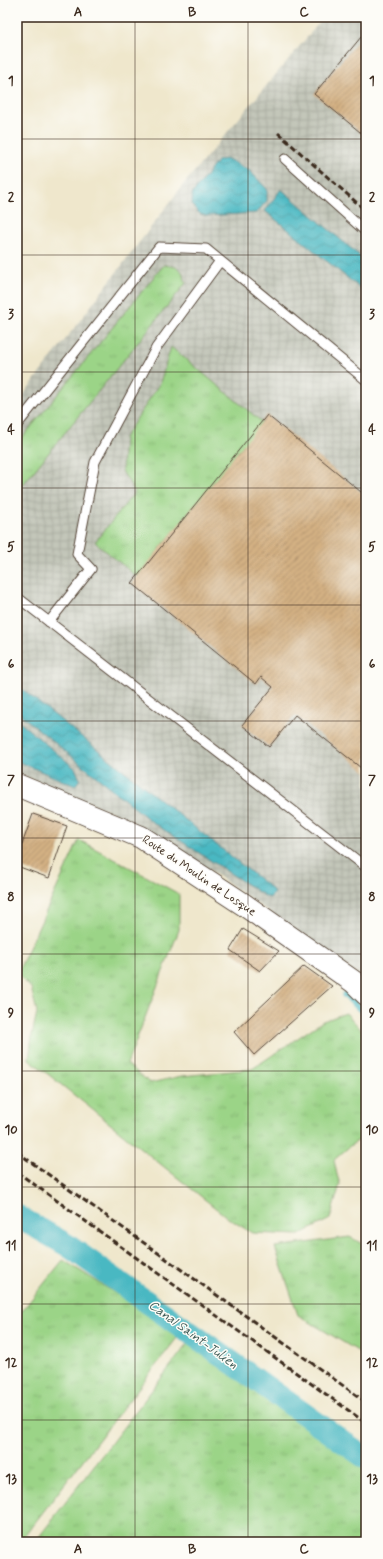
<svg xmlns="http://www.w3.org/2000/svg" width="383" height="1559" viewBox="0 0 383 1559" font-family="Mynerve,sans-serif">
  <defs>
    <pattern id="industrial-grid" width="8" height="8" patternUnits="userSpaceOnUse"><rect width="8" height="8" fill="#c3c6b9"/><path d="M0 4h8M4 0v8" fill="none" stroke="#a8aa9f"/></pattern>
    <pattern id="grass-tufts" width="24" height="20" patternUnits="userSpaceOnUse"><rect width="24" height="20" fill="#9bd487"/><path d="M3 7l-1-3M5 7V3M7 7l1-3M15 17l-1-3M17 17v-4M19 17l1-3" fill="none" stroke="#86b674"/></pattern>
    <pattern id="water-waves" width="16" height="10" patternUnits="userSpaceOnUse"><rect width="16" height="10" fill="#4ab8c2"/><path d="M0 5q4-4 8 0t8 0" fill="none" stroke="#3f969d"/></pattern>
    <pattern id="building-hatch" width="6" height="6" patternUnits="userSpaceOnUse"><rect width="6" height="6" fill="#d3b083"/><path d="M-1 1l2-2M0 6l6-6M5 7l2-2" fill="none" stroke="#ac8f6b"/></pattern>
  </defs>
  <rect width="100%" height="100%" fill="#fdfcf7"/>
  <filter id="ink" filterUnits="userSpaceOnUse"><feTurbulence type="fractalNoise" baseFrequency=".025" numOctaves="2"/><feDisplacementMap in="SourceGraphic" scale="8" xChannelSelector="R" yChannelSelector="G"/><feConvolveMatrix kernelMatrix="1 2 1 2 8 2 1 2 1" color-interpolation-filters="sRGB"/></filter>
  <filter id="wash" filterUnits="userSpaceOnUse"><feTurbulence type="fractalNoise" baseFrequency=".012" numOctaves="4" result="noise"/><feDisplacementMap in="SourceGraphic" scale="16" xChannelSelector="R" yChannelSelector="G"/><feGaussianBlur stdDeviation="0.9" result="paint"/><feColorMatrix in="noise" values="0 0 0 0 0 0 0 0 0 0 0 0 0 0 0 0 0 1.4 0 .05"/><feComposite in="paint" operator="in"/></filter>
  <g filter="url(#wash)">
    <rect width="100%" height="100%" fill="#efe7cc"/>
    <path fill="url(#industrial-grid)" d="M324 17H366V980L211 871 126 818 17 773V403L183 185Z"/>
    <path fill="url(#grass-tufts)" stroke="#6b7f52" d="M164 265C180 267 182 268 186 283L17 492V444L157 273Z
      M171 347 262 422 137 577 95 542 135 492 122 471 124 438 160 383Z
      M79 840 179 894V930L127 1064 150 1083 182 1076 252 1069 323 1021 346 1013 366 1035V1136L351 1145 334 1160 337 1175 340 1184 330 1219 299 1235 252 1233 228 1218 29 1059 32 1035 37 1012 31 988 17 974Z
      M350 1237 366 1246V1356L298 1315 275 1247Z
      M63 1260 180 1334 20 1542H17V1317Z
      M189 1342 366 1469V1542H35Z"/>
    <path fill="url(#water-waves)" stroke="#427170" d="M228 159 250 171 267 189V201L256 213 207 216 200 214 192 205V194L218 160Z
      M281 189 366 261V293L265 211Z
      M17 685 272 889 274 893 270 898 266 897 152 822 17 712Z
      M17 720 75 768 80 779 75 786 17 761Z"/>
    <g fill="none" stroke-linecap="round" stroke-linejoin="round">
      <path stroke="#4ab8c2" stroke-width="7" d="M345 995 366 1014"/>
      <path stroke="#4ab8c2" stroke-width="23" d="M17 1216 67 1245 366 1458"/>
    </g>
    <g id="blocks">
      <path fill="url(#building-hatch)" d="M366 31V137L314 94Z
        M267 415 366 496V772L295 715 269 747 242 725 273 687 261 677 256 684 132 583Z
        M33 814 67 826 49 878 17 866V858Z
        M243 929 279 951 260 971 230 950Z
        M304 966 332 986 254 1055 234 1032Z"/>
    </g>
  </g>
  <g filter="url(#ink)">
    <use href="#blocks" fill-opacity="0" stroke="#564638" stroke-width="1"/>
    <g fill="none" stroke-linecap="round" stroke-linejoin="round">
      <defs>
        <path id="service" d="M285 159 366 232
          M17 425 159 247 206 249 366 380
          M17 597 366 867
          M49 622 91 569 77 554 95 462 156 348 220 261"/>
        <path id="tertiary" d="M17 785 141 837 243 904 354 982 366 994"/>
      </defs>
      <use href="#service" stroke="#564638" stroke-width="11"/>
      <use href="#tertiary" stroke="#564638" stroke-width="24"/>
      <use href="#service" stroke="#fff" stroke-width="9"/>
      <use href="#tertiary" stroke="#fff" stroke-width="22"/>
      <path stroke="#3b2a1e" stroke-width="3" stroke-dasharray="6 3" stroke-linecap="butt" d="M278 133 366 211
        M17 1152 366 1402
        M17 1172 366 1423"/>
    </g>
  </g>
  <path fill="none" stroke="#3b2a1e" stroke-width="1" stroke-opacity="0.55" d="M135 17V1542M248 17V1542M17 139H366M17 255H366M17 372H366M17 488H366M17 605H366M17 721H366M17 838H366M17 954H366M17 1071H366M17 1187H366M17 1304H366M17 1420H366"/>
  <g text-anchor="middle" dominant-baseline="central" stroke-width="3" stroke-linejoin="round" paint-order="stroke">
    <g font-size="12" fill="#3b2a1e" stroke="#fdfcf7">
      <text transform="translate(199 876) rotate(34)">Route du Moulin de Losque</text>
    </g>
    <g font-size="13" font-style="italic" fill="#405c57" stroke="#fdfcf7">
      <text transform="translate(193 1335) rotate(36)">Canal Saint-Julien</text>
    </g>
  </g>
  <rect width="383" height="1559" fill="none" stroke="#fdfcf7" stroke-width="44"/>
  <rect x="22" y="22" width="339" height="1515" fill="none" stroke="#3b2a1e" stroke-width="1.5"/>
  <g font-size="13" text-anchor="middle" font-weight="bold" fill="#3b2a1e">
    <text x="78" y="16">A</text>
    <text x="192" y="16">B</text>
    <text x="304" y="16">C</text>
    <text x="11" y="85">1</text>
    <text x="372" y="85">1</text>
    <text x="11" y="201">2</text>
    <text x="372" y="201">2</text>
    <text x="11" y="318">3</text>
    <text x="372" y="318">3</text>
    <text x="11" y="434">4</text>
    <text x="372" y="434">4</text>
    <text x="11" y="551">5</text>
    <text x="372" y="551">5</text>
    <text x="11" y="668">6</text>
    <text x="372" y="668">6</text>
    <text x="11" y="784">7</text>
    <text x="372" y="784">7</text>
    <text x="11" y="901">8</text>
    <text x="372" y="901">8</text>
    <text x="11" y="1017">9</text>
    <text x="372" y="1017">9</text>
    <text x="11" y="1134">10</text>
    <text x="372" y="1134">10</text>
    <text x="11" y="1250">11</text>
    <text x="372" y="1250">11</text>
    <text x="11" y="1367">12</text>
    <text x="372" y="1367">12</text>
    <text x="11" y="1483">13</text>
    <text x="372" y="1483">13</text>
    <text x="78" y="1553">A</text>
    <text x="192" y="1553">B</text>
    <text x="304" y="1553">C</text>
  </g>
</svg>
